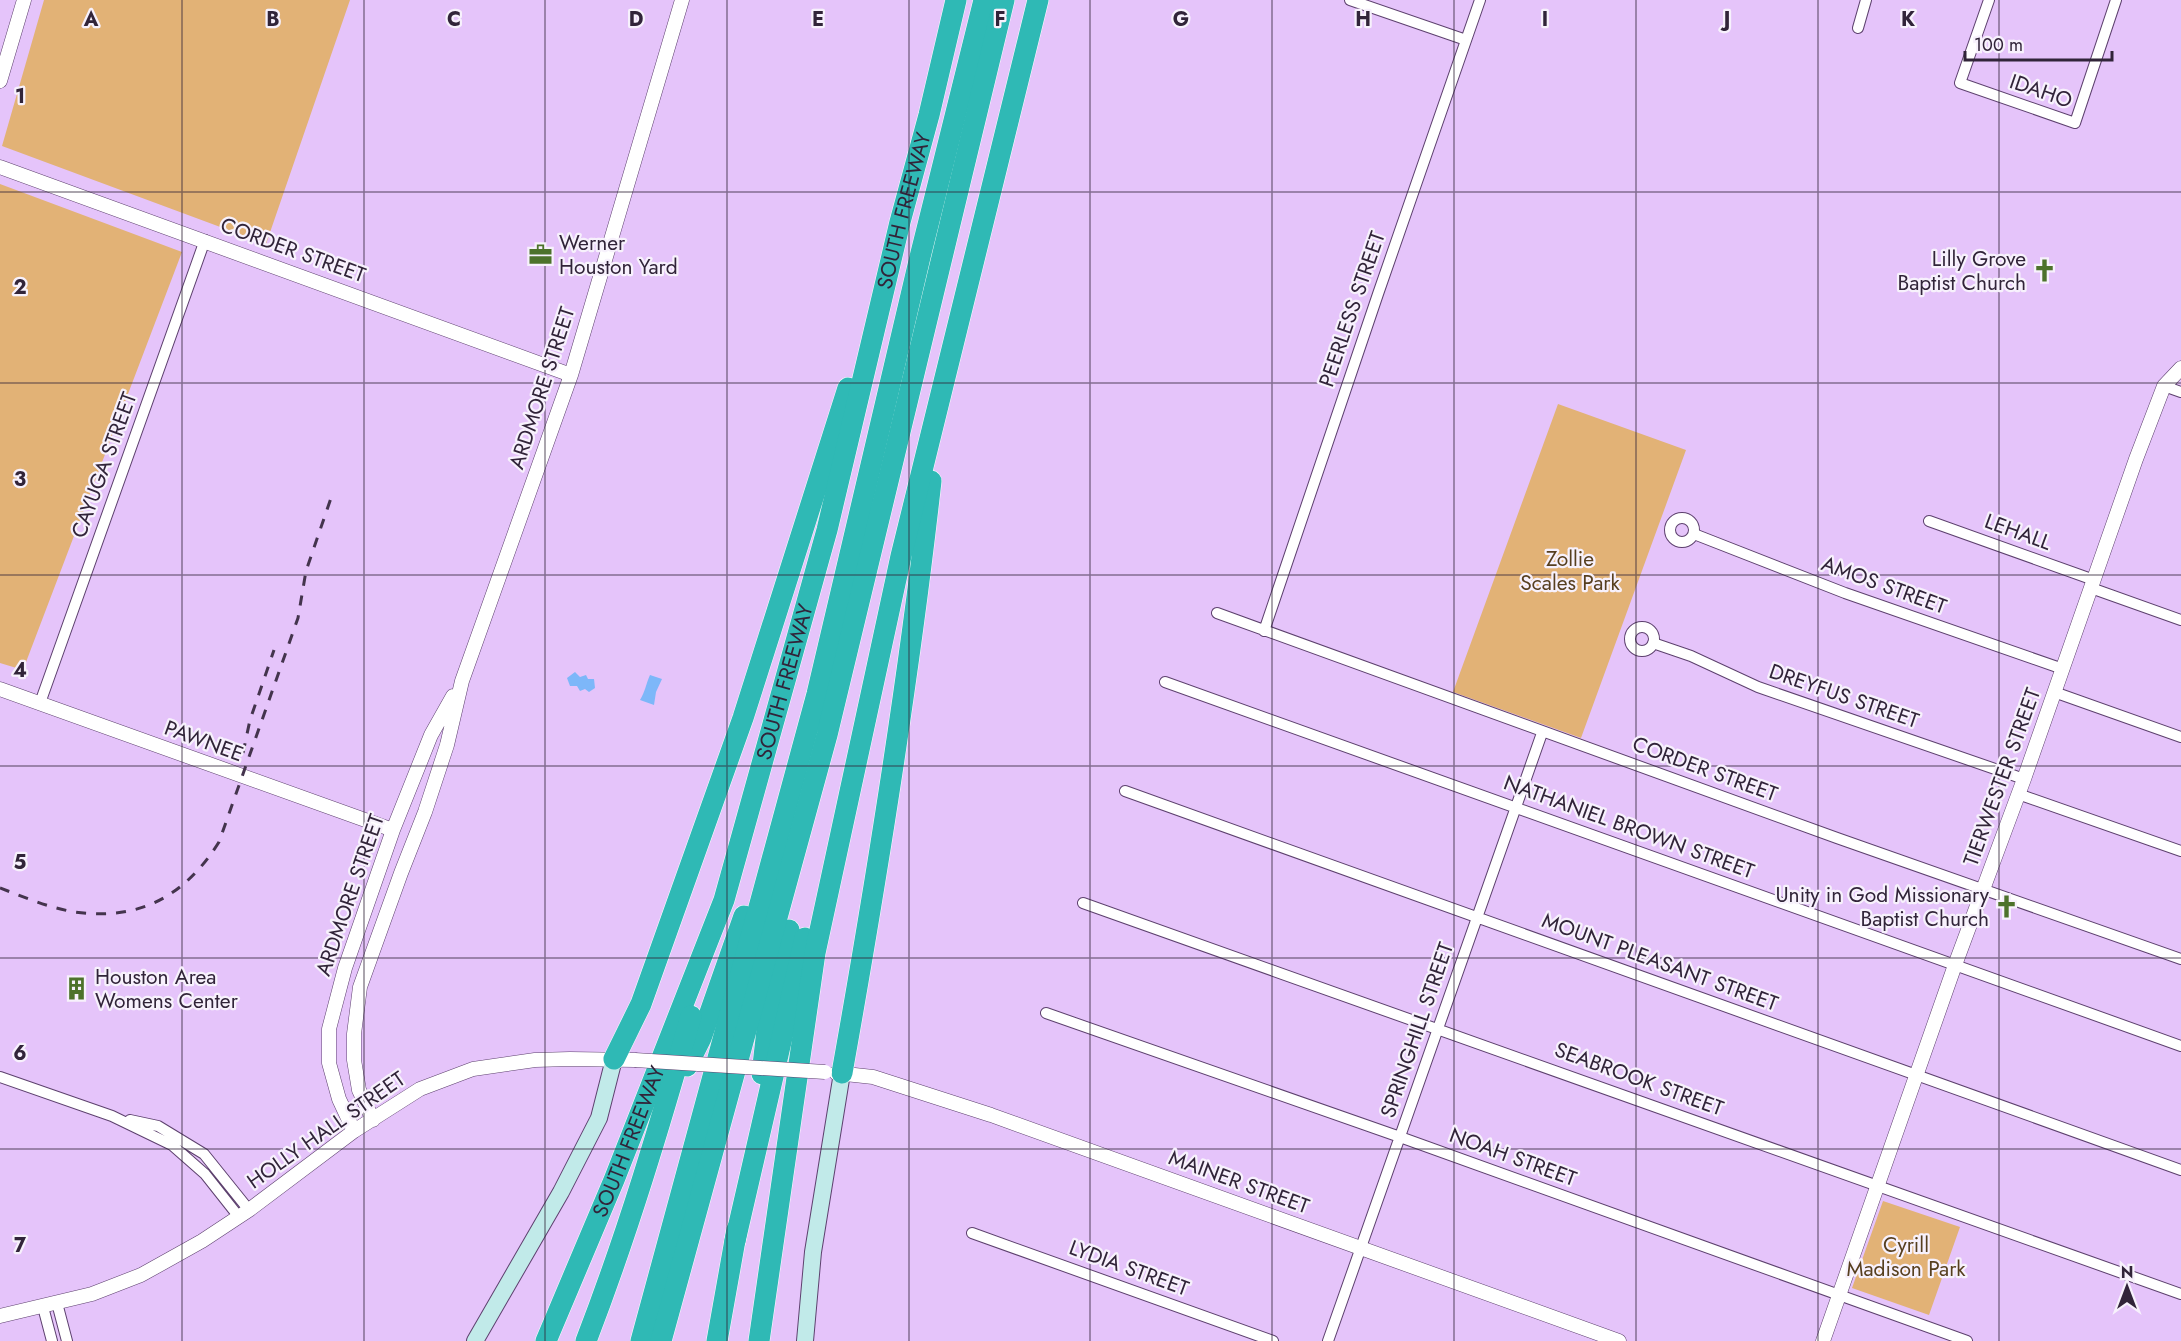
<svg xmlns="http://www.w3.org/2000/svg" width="2181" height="1341" viewBox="0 0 2181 1341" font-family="Jost,sans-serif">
  <rect width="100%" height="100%" fill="#e5c4fa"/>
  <path fill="#e2b276" d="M44 0H350L266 244 2 146Z
    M0 184 182 252 23 670 0 663Z
    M1558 404 1686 450 1581 738 1453 692Z
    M1883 1201 1960 1227 1929 1315 1852 1288Z"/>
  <path fill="#7db7f9" d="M575 672 580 677 586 675 588 679H594L595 688 589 692 585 689 580 691 577 686H570L567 678Z
    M650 675 662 679 656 692 654 705 640 700C645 692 646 684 650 675Z"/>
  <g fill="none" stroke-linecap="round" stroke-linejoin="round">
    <defs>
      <path id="minor" d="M1350 0 1466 40
        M1989 0 1960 83 2075 123 2116 0
        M1858 28 1866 0
        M2164 386 2181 392
        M1670 530a12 12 0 1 1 24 0a12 12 0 1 1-24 0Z
        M1929 521 2094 580
        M1694 534 1845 593 2063 669
        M2091 588 2181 620
        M1217 613 1837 838 2181 959
        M1630 639a12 12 0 1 1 24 0a12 12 0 1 1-24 0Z
        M1264 631 1378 294 1480 0
        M1653 643 1691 656 1758 687 2024 779
        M1165 682 2181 1046
        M2054 692 2181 737
        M40 703 205 240
        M1125 791 2181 1170
        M2018 794 2181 851
        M1083 903 2181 1294
        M1046 1013 1400 1137 1967 1341
        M0 1077 112 1116 172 1145 205 1174 239 1217
        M130 1120 158 1126 204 1154 249 1210
        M972 1233 1273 1341
        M57 1303 67 1341
        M43 1307 52 1341
        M1328 1341 1542 733"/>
      <path id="tertiary" d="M0 81 24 0
        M0 167 571 375
        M0 689 393 830
        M836 1073 873 1077 991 1115 1619 1341
        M373 1120 359 1090 354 1060V1034L360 987 401 873 425 812 447 745 462 681 571 375 682 0
        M354 1131 339 1099 329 1063V1029L345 968 393 830 431 735 453 696
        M0 1316 92 1294 141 1275 202 1241 249 1210 354 1131 420 1089 473 1069 535 1060 570 1059 635 1060
        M1823 1341 1955 965 2024 779 2136 459 2164 386 2181 368"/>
      <path id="secondary" d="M475 1341 561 1192 599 1118 614 1059
        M805 1341 813 1252 842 1073"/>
      <g id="motorway">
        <path d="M614 1059 641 1004 743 718 848 388"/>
        <path d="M687 1066 701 1038 744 916"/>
        <path d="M842 1073C877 877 909 679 931 481"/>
        <path d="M762 1074 767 1030 789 930"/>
        <path d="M735 1241 805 938"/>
        <path id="s1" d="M546 1341 614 1180 724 900 827 530 900 222 929 115 956 0"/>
        <path d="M586 1341C627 1235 660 1125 691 1016"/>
        <path d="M641 1341 817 694 920 257 984 0"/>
        <path d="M661 1341 827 735 1004 0"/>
        <path d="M717 1341 737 1229"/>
        <path d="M759 1341 815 953 901 556 1038 0"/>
      </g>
    </defs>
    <use href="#minor" stroke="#5d416e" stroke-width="12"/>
    <use href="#tertiary" stroke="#5d416e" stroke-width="15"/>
    <use href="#secondary" stroke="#5d416e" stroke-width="18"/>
    <use href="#motorway" stroke="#fff" stroke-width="22"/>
    <use href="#minor" stroke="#fff" stroke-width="10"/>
    <use href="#tertiary" stroke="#fff" stroke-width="14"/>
    <use href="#secondary" stroke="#c1eae9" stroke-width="16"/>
    <use href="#motorway" stroke="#2fb9b5" stroke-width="21"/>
    <path stroke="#44344d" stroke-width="3" stroke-dasharray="10 10" stroke-linecap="butt" d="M243 753 250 720 274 650
      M0 888C24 897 49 908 75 912 140 921 185 896 219 842L298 618 306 571 331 498"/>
    <defs>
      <path id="tertiary-bridge" d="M635 1060 825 1072"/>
    </defs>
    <use href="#tertiary-bridge" stroke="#5d416e" stroke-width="15" stroke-linecap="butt"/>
    <use href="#tertiary-bridge" stroke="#fff" stroke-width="14"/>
  </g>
  <path fill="none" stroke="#312439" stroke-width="1.5" stroke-opacity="0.55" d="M182 0V1341M364 0V1341M545 0V1341M727 0V1341M909 0V1341M1090 0V1341M1272 0V1341M1454 0V1341M1636 0V1341M1818 0V1341M1999 0V1341M0 192H2181M0 383H2181M0 575H2181M0 766H2181M0 958H2181M0 1149H2181"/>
  <defs>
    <symbol id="office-bare" viewBox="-9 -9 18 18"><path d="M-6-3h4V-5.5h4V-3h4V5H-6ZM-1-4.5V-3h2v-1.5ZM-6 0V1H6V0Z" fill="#4d722b" stroke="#f7f1fc" stroke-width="2.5" paint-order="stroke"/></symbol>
    <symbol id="church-bare" viewBox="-9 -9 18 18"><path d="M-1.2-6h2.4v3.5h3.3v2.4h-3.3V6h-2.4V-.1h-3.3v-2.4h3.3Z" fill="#4d722b" stroke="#f7f1fc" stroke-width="2.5" paint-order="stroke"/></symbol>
    <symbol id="building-bare" viewBox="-9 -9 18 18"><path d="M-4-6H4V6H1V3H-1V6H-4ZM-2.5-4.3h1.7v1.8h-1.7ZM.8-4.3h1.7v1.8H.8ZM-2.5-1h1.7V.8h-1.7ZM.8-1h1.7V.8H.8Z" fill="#4d722b" stroke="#f7f1fc" stroke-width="2.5" paint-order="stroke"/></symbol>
  </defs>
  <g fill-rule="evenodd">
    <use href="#office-bare" x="524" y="238" width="33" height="33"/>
    <use href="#church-bare" x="2028" y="254" width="33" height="33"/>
    <use href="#church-bare" x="1990" y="890" width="33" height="33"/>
    <use href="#building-bare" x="60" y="972" width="33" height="33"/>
  </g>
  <g text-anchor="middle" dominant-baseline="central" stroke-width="4.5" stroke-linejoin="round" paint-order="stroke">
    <g font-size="21" fill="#312439" stroke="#f7f1fc">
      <text transform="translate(2041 91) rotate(19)">IDAHO</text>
      <text stroke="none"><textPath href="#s1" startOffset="1188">SOUTH FREEWAY</textPath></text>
      <text transform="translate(293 250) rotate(20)">CORDER STREET</text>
      <text transform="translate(1352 309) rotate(-71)">PEERLESS STREET</text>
      <text transform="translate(542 388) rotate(-72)">ARDMORE STREET</text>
      <text transform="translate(104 465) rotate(-70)">CAYUGA STREET</text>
      <text transform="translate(2018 532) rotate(20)">LEHALL</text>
      <text transform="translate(1884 585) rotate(20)">AMOS STREET</text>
      <text stroke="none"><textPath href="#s1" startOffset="702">SOUTH FREEWAY</textPath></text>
      <text transform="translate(1844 696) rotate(19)">DREYFUS STREET</text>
      <text transform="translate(204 741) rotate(20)">PAWNEE</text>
      <text transform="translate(1705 769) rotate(20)">CORDER STREET</text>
      <text transform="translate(2002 777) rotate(-70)">TIERWESTER STREET</text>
      <text transform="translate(1629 827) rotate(20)">NATHANIEL BROWN STREET</text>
      <text transform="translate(350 895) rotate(-71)">ARDMORE STREET</text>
      <text transform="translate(1660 962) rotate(20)">MOUNT PLEASANT STREET</text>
      <text transform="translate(1417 1030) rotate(-71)">SPRINGHILL STREET</text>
      <text transform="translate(1639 1079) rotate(20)">SEABROOK STREET</text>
      <text transform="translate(326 1130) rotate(-35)">HOLLY HALL STREET</text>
      <text stroke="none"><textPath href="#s1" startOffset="216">SOUTH FREEWAY</textPath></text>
      <text transform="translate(1513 1157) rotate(20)">NOAH STREET</text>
      <text transform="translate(1239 1182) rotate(20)">MAINER STREET</text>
      <text transform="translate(1129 1268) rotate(20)">LYDIA STREET</text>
    </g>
    <g font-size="21" fill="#312439" stroke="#f7f1fc" text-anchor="start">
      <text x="559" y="243">Werner<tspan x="559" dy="24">Houston Yard</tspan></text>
      <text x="2026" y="259" text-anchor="end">Lilly Grove<tspan x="2026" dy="24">Baptist Church</tspan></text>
      <text x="1989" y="895" text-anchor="end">Unity in God Missionary<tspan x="1989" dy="24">Baptist Church</tspan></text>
      <text x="95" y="977">Houston Area<tspan x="95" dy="24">Womens Center</tspan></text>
    </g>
    <g font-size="21" fill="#573f1f" stroke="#f7f1fc">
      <text x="1570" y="559">Zollie<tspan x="1570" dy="24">Scales Park</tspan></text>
      <text x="1906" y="1245">Cyrill<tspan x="1906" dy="24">Madison Park</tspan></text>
    </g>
  </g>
  <g font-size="20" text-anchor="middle" font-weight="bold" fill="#312439" stroke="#f7f1fc" stroke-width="4.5" stroke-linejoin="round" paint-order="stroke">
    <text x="91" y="26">A</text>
    <text x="273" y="26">B</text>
    <text x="454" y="26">C</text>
    <text x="636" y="26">D</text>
    <text x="818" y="26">E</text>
    <text x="1000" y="26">F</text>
    <text x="1181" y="26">G</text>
    <text x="1363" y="26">H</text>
    <text x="1545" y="26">I</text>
    <text x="1727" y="26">J</text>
    <text x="1908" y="26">K</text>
    <text x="20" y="103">1</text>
    <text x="20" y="294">2</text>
    <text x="20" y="486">3</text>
    <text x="20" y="677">4</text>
    <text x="20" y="869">5</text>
    <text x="20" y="1060">6</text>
    <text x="20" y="1252">7</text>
  </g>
  <g transform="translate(2127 1287)" stroke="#f7f1fc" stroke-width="4.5" paint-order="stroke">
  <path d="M0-4.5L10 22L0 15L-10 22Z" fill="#312439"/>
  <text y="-9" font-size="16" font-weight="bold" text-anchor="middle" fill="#312439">N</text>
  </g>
  <path d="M1965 51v9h147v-9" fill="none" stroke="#312439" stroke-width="3"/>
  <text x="1974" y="51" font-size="18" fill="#312439" stroke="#f7f1fc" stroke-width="4.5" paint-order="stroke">100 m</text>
</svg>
